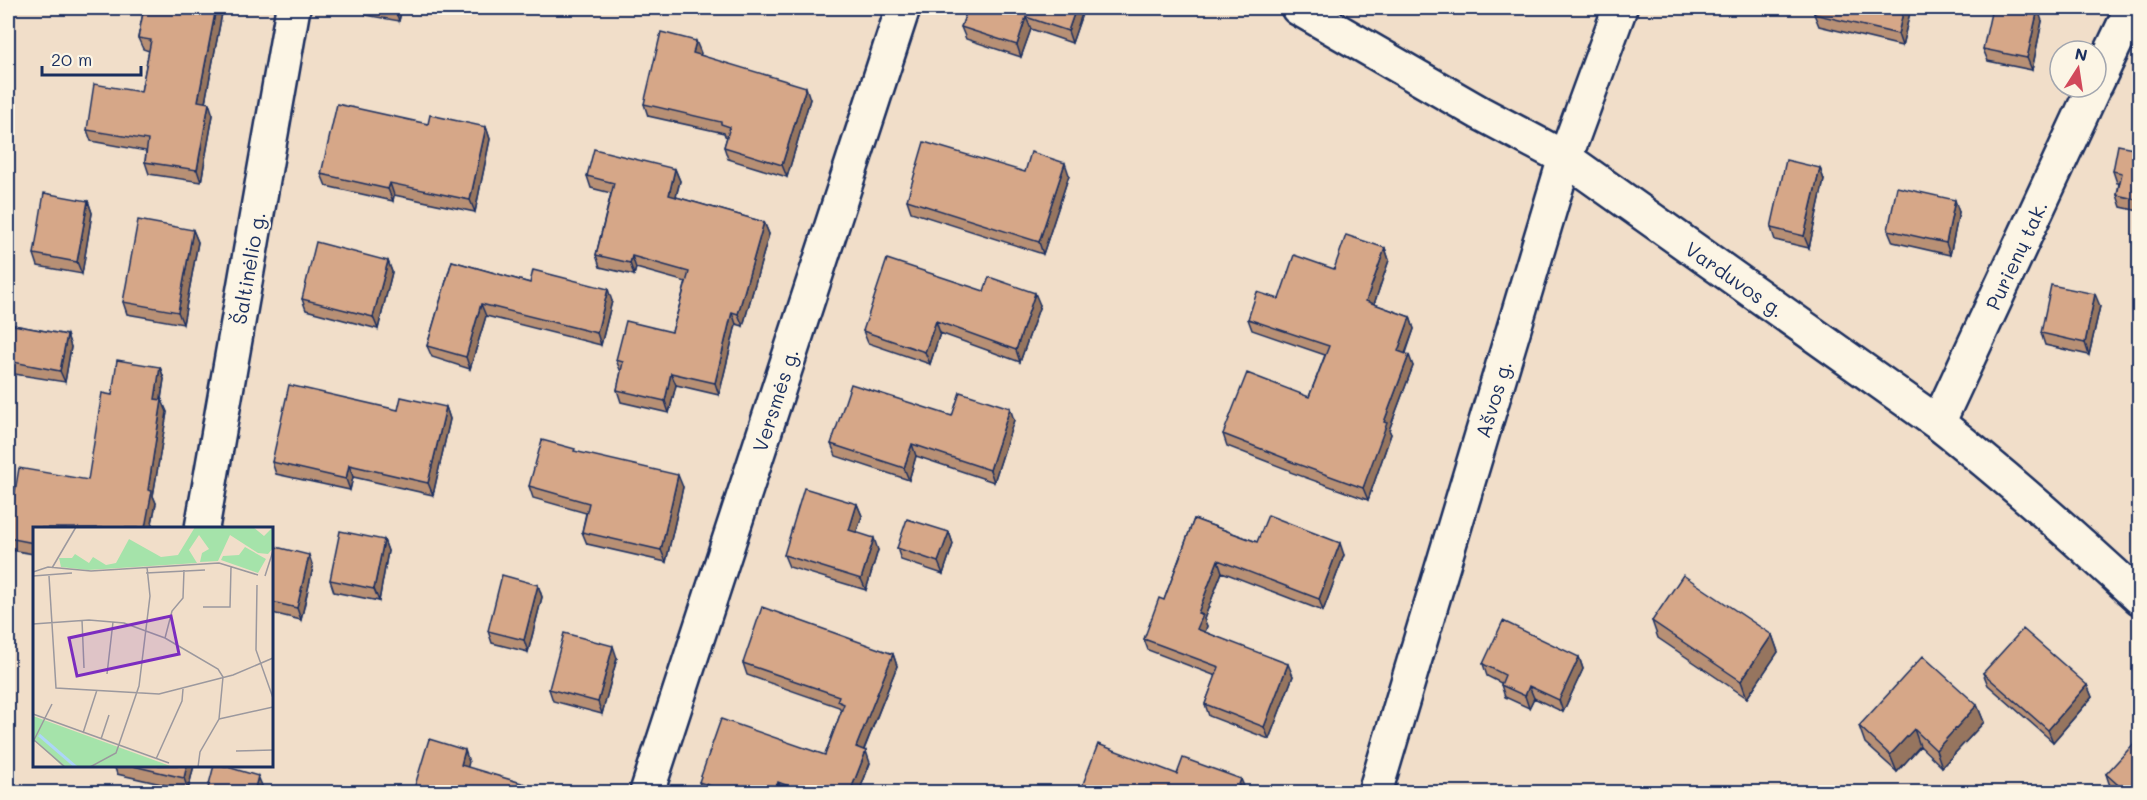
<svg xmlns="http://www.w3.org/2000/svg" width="2147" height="800" viewBox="0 0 2147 800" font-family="Mali,sans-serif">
  <rect width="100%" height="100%" fill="#f1dec9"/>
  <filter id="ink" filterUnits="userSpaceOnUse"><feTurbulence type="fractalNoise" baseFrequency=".0167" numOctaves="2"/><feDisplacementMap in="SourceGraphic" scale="12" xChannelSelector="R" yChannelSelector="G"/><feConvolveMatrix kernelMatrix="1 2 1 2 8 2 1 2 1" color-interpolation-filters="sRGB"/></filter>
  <g filter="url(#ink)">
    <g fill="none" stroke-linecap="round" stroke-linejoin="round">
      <defs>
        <path id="street" d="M1298 8 1480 113 1565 158 1938 423C2008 478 2074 537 2140 598
          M2096 84 2132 8
          M1938 423 2094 87
          M202 528 293 8
          M647 792 903 8
          M1375 792 1565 158 1620 8"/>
      </defs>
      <use href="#street" stroke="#1b2f5e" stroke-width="38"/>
      <use href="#street" stroke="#fcf5e5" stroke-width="33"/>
    </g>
    <path fill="#b89075" stroke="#1b2f5e" stroke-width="1.5" d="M144 8H223L205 102 213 115 201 182 149 174 145 162 146 151 91 141 87 130 141 92 149 51 143 49 138 38Z
      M364 8H402L399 21 366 15Z
      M968 8H1084L1072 43 1031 29 1021 57 966 39 961 27Z
      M1911 8 1902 46 1819 26 1814 14Z
      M2042 21 2032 70 1988 61 1983 49Z
      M701 53 700 55 810 99 787 177 728 159 724 147 727 137 725 136 724 133 648 116 644 104Z
      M428 124 486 127 490 139 475 212 394 195 393 201 326 186 321 174Z
      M2139 149V211L2121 207 2117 195 2119 183H2117L2113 171Z
      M1820 168 1824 180 1809 248 1775 240 1771 228Z
      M675 169 680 181 676 197 764 222 769 234 743 326 736 324 719 395 676 385 669 413 621 402 617 390 621 372 616 360 672 332 686 282 636 268 634 275 600 267 596 255 611 193 591 188 587 176Z
      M1025 172 1069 175 1043 254 911 212 907 200Z
      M88 201 92 213 82 274 38 266 34 254Z
      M1959 212 1950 255 1893 242 1888 230Z
      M193 230 198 242 183 324 127 314 123 302Z
      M1385 248 1389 260 1374 304 1410 317 1414 329 1406 353 1413 366 1389 430 1391 434 1368 500 1290 472 1289 470 1227 446 1223 434 1309 397 1325 355 1252 330 1248 319 1279 299 1334 269Z
      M388 261 392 272 378 329 306 310 302 299Z
      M452 261 530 283 612 301 601 345 486 316 470 369 432 357 427 346Z
      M984 291 1040 305 1020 362 940 333 930 364 868 343 863 331Z
      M2100 306 2089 355 2045 345 2041 333Z
      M8 324 67 335 71 347 65 382 8 373Z
      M160 367 164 379 161 400 167 412 153 496 156 503 151 528H34V554L11 550 8 541V533L88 480 112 395Z
      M446 407 450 419 433 495 353 477 350 490 276 474 272 462 398 410Z
      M952 416 1014 420 994 482 916 456 909 480 836 456 831 444Z
      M576 452 683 487 666 562 587 544 582 532 586 513 533 498 529 486Z
      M857 504 862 516 856 533 878 550 866 590 789 567 784 555Z
      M1194 519 1257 542 1344 555 1323 611 1222 572 1204 619 1207 626 1205 632 1293 676 1269 739 1209 716 1205 704 1216 676 1148 650 1144 639 1164 600Z
      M949 532 953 544 943 574 901 560 897 548Z
      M384 540 388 551 379 601 334 592 330 580Z
      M272 546 313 567 301 620 272 613Z
      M538 585 542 597 528 652 492 643 488 631Z
      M1652 621 1772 635 1778 652 1747 698 1658 638Z
      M893 654 897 666 864 750 870 763 859 792H703L699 782 825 755 841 712 839 707 747 675 743 663Z
      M1579 657 1583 669 1563 712 1534 698 1529 708 1505 697 1501 685V683L1487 676 1483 664Z
      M617 658 602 714 553 701 549 689Z
      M1983 673 2087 685 2092 697 2053 742 1988 685Z
      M1977 705 1984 722 1942 767 1920 746 1897 772 1865 743 1859 726Z
      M104 765H194L188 790 117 774 115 768Z
      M2106 774 2139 792H2117L2110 786Z"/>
    <path fill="#96755f" stroke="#1b2f5e" stroke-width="1.5" d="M216 8H223L203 113 198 101Z
      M395 8H402L399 21 395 9Z
      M1076 8H1084L1072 43 1068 31Z
      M1904 8H1911L1902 46 1898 34Z
      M2038 9 2042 21 2032 70 2027 58Z
      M1026 17 1031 29 1021 57 1017 45Z
      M696 41 701 53 698 65 693 53Z
      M806 87 810 99 787 177 782 165Z
      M209 103 213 115 201 182 197 170Z
      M486 127 490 139 475 212 470 200Z
      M1065 163 1069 175 1043 254 1039 242Z
      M1820 168 1824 180 1809 248 1804 236Z
      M675 169 680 181 673 207 669 195Z
      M390 183 394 195 393 201 388 189Z
      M1955 200 1959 212 1950 255 1946 243Z
      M88 201 92 213 82 274 77 262Z
      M764 222 769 234 743 326 738 314Z
      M193 230 198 242 183 324 178 312Z
      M1385 248 1389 260 1371 313 1366 301Z
      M632 256 636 268 634 275 630 263Z
      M388 261 392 272 378 329 373 317Z
      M608 289 612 301 601 345 597 333Z
      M1035 293 1040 305 1020 362 1016 350Z
      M2095 294 2100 306 2089 355 2085 343Z
      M481 304 486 316 470 369 466 357Z
      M732 312 736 324 719 395 715 383Z
      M1410 317 1414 329 1402 362 1398 351Z
      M936 321 940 333 930 364 925 352Z
      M67 335 71 347 65 382 60 371Z
      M1409 355 1413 366 1389 430 1391 434 1368 500 1363 488 1384 422Z
      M160 367 164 379 159 410 155 399Z
      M671 373 676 385 669 413 665 401Z
      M162 400 167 412 153 496 156 503 151 528H145L148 490Z
      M446 407 450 419 433 495 428 483Z
      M1010 408 1014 420 994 482 990 470Z
      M912 444 916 456 909 480 904 468Z
      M349 465 353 477 350 490 346 479Z
      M678 475 683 487 666 562 661 550Z
      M857 504 862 516 853 542 849 530Z
      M949 532 953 544 943 574 938 562Z
      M874 538 878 550 866 590 861 579Z
      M384 540 388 551 379 601 374 589Z
      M1340 543 1344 555 1323 611 1319 599Z
      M309 555 313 567 301 620 297 608Z
      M1218 560 1222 572 1204 619 1207 626 1202 641 1197 629 1198 613Z
      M538 585 542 597 528 652 524 640Z
      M1772 635 1778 652 1747 698 1741 681Z
      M613 646 617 658 602 714 598 702Z
      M893 654 897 666 860 759 856 747Z
      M1579 657 1583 669 1563 712 1559 700Z
      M1288 664 1293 676 1269 739 1264 727Z
      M2087 685 2092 697 2053 742 2048 730Z
      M1529 686 1534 698 1529 708 1525 696Z
      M1977 705 1984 722 1942 767 1936 750Z
      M1914 729 1920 746 1897 772 1890 755Z
      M465 750 469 762 465 777 461 765Z
      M866 751 870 763 859 792H850Z
      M187 765H194L188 790 184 778Z
      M258 776 263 788 261 792H254Z
      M1241 779 1246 791 1245 792H1236Z
      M778 782 782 792H775Z"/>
    <path fill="#d6a788" stroke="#1b2f5e" stroke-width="1.5" d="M144 8H216L198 101 209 103 197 170 145 162 148 140 87 130 94 84 141 92 151 40 138 38Z
      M968 8H1076L1068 31 1026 17 1017 45 961 27Z
      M1816 8H1904L1898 34 1814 14Z
      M1992 8H2029L2038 9 2027 58 1983 49Z
      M661 32 696 41 693 53 806 87 782 165 724 147 730 127 721 124V122L644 104Z
      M337 104 428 124 430 115 486 127 470 200 390 183 388 189 321 174Z
      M924 142 1025 172 1031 152 1065 163 1039 242 907 200Z
      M2118 145 2139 149V200L2117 195 2122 173 2113 171Z
      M594 149 675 169 669 195 764 222 738 314 732 312 715 383 671 373 665 401 617 390 623 362 616 360 626 321 672 332 689 272 632 256 630 263 596 255 614 183 587 176Z
      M1786 160 1820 168 1804 236 1771 228Z
      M1897 187 1955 200 1946 243 1888 230Z
      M44 193 88 201 77 262 34 254Z
      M138 220 193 230 178 312 123 302Z
      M1346 235 1385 248 1366 301 1410 317 1398 351 1409 355 1384 422 1387 423 1363 488 1286 460 1287 459 1223 434 1247 373 1309 397 1329 346 1248 319 1257 292 1279 299 1294 255 1334 269Z
      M316 242 388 261 373 317 302 299Z
      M887 259 984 291 989 277 1035 293 1016 350 936 321 925 352 863 331Z
      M452 261 530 283 533 270 608 289 597 333 481 304 466 357 427 346Z
      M2051 285 2095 294 2085 343 2041 333Z
      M8 324 67 335 60 371 8 361Z
      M117 360 160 367 155 399 162 400 148 490 152 491 145 528H34V543L8 538V533L19 468 88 480 102 393 112 395Z
      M851 384 952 416 960 392 1010 408 990 470 912 444 904 468 831 444Z
      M289 385 398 410 401 397 446 407 428 483 349 465 346 479 272 462Z
      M542 440 575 449 574 451 678 475 661 550 582 532 589 503 529 486Z
      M804 488 857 504 849 530 874 538 861 579 784 555Z
      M1268 515 1340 543 1319 599 1218 560 1198 613 1203 615 1197 629 1288 664 1264 727 1205 704 1219 667 1144 639 1159 598 1164 600 1194 519 1257 542Z
      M907 519 949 532 938 562 897 548Z
      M340 531 384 540 374 589 330 580Z
      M272 546 309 555 297 608 272 602Z
      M502 575 538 585 524 640 488 631Z
      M1683 575 1772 635 1741 681 1652 621Z
      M762 607 893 654 856 747 866 751 850 792H804L778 782 775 792H729L699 782 721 719 825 755 844 704 837 701 839 696 743 663Z
      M1503 621 1579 657 1559 700 1529 686 1525 696 1501 685 1505 675 1483 664Z
      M2023 629 2087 685 2048 730 1983 673Z
      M564 633 613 646 598 702 549 689Z
      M1923 656 1977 705 1936 750 1914 729 1890 755 1859 726Z
      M2139 738V792H2126L2106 774Z
      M429 739 465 750 461 765 552 792H413Z
      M1098 744 1177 774 1183 758 1241 779 1236 792H1080Z
      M129 765H187L184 778Z
      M214 765H221L258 776 254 792H207Z"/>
  </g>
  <g text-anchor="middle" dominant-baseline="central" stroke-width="4.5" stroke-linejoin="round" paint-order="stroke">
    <g font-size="20" fill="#1b2f5e" stroke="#fcf5e5">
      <text transform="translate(2016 255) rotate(-65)">Purienų tak.</text>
      <text transform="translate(248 268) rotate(-80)">Šaltinėlio g.</text>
      <text transform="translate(1735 279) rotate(35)">Varduvos g.</text>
      <text transform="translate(1493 399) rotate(-73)">Ašvos g.</text>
      <text transform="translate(775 400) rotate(-72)">Versmės g.</text>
    </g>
  </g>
  <g transform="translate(33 527)">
    <rect width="240" height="240" fill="#f1dec9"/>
    <path d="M162 0H220L231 9 240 0V21L235 27 225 26 197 8 185 34 167 35 169 26 176 22 166 8 156 23 164 36 55 43 28 40 26 31H39L42 27 56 36 60 30 73 38 83 36 96 12 128 30 145 28ZM212 20 233 32 225 46 188 33 190 29 206 28ZM0 189 140 240H30L3 214 0 216Z" fill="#a5e3aa"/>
    <path fill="none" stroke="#add6f8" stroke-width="3" d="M6 208 43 240"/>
    <path fill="none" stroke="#9b989e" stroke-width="1.5" d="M19 41 43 0M0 45 15 40 58 44 186 36 225 48M113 46 172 43M0 49 39 46M16 49 23 161 126 167 200 148 240 131M232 49 240 24M224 58 223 123 240 171M170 80H197L198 40M49 93 51 141M0 97 56 93 91 96 132 111 185 142 190 150 186 192 167 225 165 240M132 111 139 84 150 71 151 43M74 147 80 95M0 187 136 236M186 192 240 180M50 206 64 163M68 212 76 188M1 213 32 240M0 215 19 177M203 224 240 223M123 232 149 174 150 162M57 240 83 226 106 159 117 69 114 40"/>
    <path fill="#7b2cbf" fill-opacity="0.15" stroke="#7b2cbf" stroke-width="3" d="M138 89 146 127 44 149 36 111Z"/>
    <rect width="240" height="240" fill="none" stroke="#1b2f5e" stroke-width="3"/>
  </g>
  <rect width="2147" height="800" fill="none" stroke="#fcf5e5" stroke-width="30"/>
  <rect x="15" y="15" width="2117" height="770" fill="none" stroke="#1b2f5e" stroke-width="2" filter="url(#ink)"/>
  <g transform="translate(2078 69) rotate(12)"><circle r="28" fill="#fcf5e5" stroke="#a2a6af" stroke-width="1.5"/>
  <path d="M0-4.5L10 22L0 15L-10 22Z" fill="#d1495b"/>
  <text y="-9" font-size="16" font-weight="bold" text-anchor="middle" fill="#1b2f5e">N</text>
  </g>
  <path d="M42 66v9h99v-9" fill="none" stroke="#1b2f5e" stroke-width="3"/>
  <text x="51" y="66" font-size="18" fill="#1b2f5e" stroke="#fcf5e5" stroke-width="4.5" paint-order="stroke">20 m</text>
</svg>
